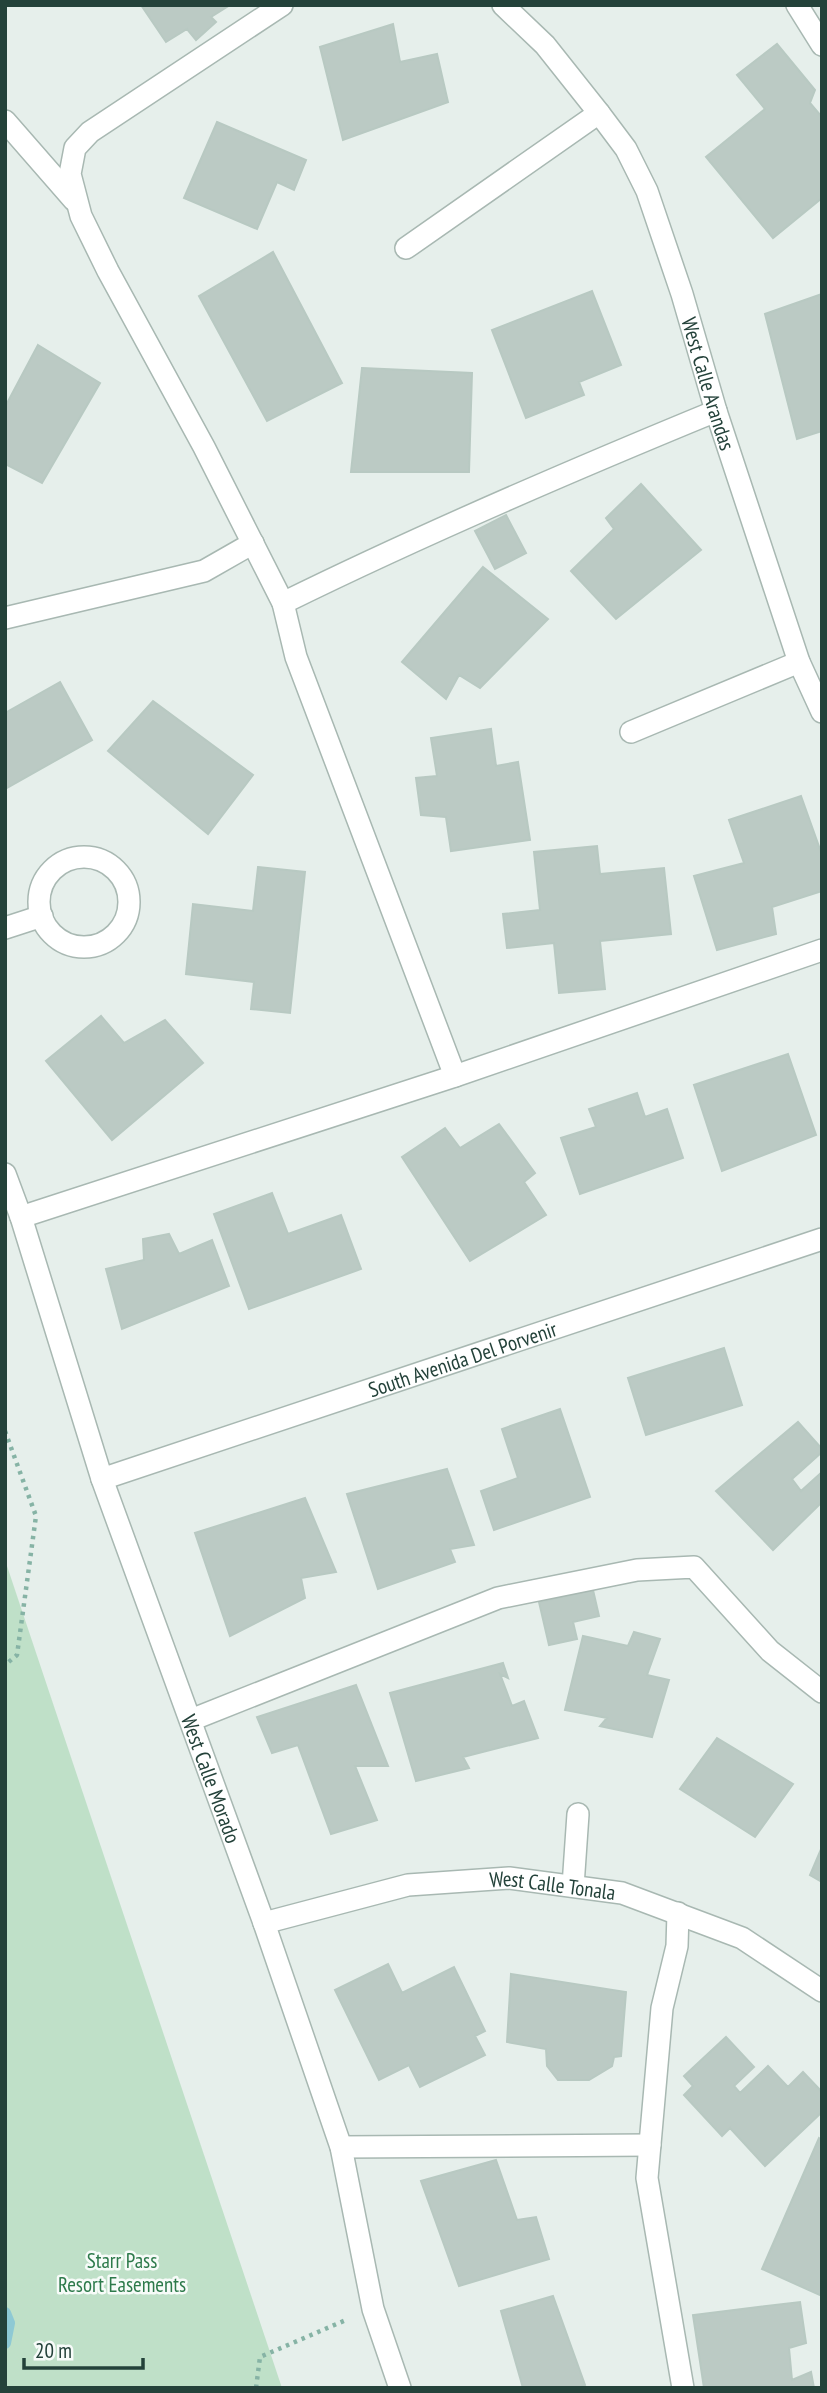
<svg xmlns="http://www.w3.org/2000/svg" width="827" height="2393" viewBox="0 0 827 2393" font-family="'PT Sans Narrow',sans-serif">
  <rect width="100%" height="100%" fill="#e6efeb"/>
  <path fill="#bfe0c8" d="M5 1560 282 2388H5Z"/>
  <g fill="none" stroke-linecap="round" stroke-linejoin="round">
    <path stroke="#8ec9d4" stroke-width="12" d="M5 2313 9 2323 5 2343"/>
  </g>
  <path fill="#bbcac4" stroke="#b8c9c2" stroke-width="2" d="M141 5H230L211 17 216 22 196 40 187 29 166 42Z
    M393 24 400 62 437 54 448 102 343 140 320 47Z
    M777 44 815 90 810 103 822 117V198L773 238 706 157 765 109 737 75Z
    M217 122 306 160 294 190 277 182 257 229 184 198Z
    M273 252 342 383 267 421 199 296Z
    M592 291 621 365 579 382 584 395 526 418 492 330Z
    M822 294V431L797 439 765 314Z
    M38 345 100 383 42 483 5 464V407Z
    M362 368 472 373 469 472H351Z
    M641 484 701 550 616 619 571 571 614 529 606 518Z
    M506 515 526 553 495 569 475 531Z
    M483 567 548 619 480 688 459 675 446 699 402 662Z
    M60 682 92 740 5 789V713Z
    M153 701 253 775 208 834 108 751Z
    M491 729 496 766 518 762 530 840 451 851 446 817 421 815 416 778 437 776 431 738Z
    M801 796 822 855V891L772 907 776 934 717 950 694 876 744 863 729 820Z
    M597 846 600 874 664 868 671 934 600 941 605 989 559 993 554 943 507 948 503 914 540 910 534 852Z
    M258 867 305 872 290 1013 251 1009 254 982 186 974 193 904 253 911Z
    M101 1016 124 1043 165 1020 203 1063 112 1140 46 1061Z
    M788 1054 816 1135 722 1171 694 1085Z
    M637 1093 645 1117 667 1109 683 1158 580 1194 561 1138 596 1127 589 1109Z
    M499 1124 535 1173 524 1182 546 1215 470 1261 402 1157 445 1128 460 1148Z
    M272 1193 288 1234 341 1215 361 1269 249 1309 214 1214Z
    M169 1234 179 1254 212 1240 229 1286 122 1329 106 1269 144 1260 143 1239Z
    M724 1348 742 1405 646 1435 628 1378Z
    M560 1409 590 1497 494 1530 481 1491 518 1478 502 1429Z
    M798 1422 822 1449V1452L792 1479 801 1491 822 1472V1502L773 1550 716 1491Z
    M447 1469 474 1545 450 1549 455 1562 378 1589 347 1494Z
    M305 1498 336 1572 301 1578 305 1598 230 1636 195 1533Z
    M593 1590 599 1616 573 1622 577 1639 549 1645 539 1602Z
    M634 1632 660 1639 647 1675 669 1680 652 1737 600 1726 607 1718 565 1710 583 1636 628 1646Z
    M503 1663 508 1678 500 1674 512 1706 524 1701 538 1738 463 1757 469 1768 416 1781 390 1693Z
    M356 1685 388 1766H355L377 1820 331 1834 298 1745 272 1753 257 1717Z
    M717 1738 793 1784 755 1837 680 1789Z
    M822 1847V1882L810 1875Z
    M388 1964 402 1993 454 1967 485 2031 475 2036 485 2055 420 2087 409 2065 379 2080 335 1990Z
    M511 1974 626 1992 621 2056 614 2057 612 2066 589 2080H558L547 2066 546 2049 507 2042Z
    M726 2037 754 2067 734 2086 740 2093 768 2066 788 2087 803 2072 822 2092V2112L765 2166 730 2128 722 2136 684 2095 693 2086 684 2076Z
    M819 2138 822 2140V2296L762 2269Z
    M496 2160 517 2220 536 2217 549 2259 459 2286 421 2181Z
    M553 2296 585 2385 579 2388H523L501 2311Z
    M800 2302 806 2343 789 2348 792 2380 811 2372 814 2388H704L693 2315Z"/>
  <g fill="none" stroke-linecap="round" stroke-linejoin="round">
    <defs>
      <g id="minor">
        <path d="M282 5 90 132 75 148 70 174 81 216 108 271 204 447 283 603 296 657 455 1076"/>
        <path id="s1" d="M503 5 545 45 599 113 626 149 647 191 682 294 716 411 799 662 822 712"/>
        <path d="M797 5 822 45"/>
        <path d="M5 121 74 200"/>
        <path d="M406 248 599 113"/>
        <path d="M283 603C425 533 570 471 716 411"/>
        <path d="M5 618 204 571 253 543"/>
        <path d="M631 732 799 662"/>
        <circle cx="84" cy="902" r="45"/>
        <path d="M5 928 42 916"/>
        <path id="s2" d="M5 1174 21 1217 102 1479 264 1923 341 2147 373 2309 400 2388"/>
        <path d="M21 1217 455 1076 822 950"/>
        <path id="s3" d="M102 1479 822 1239"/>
        <path d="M191 1720 498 1598 637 1570 694 1567 770 1651 822 1692"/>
        <path d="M573 1886 578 1814"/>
        <path d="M678 1913 677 1946 662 2008 647 2178 683 2388"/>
        <path id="s4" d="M264 1923 408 1885 509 1878 622 1893 742 1938 822 1991"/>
        <path d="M341 2147 650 2145"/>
      </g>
    </defs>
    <use href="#minor" stroke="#a8b8b2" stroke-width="24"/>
    <path stroke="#86b3a5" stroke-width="4.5" stroke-dasharray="3.5 5" stroke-linecap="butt" d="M5 1431 36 1516 17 1655 5 1665
      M256 2388 260 2357 346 2320"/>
    <use href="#minor" stroke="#fff" stroke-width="21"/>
  </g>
  <g text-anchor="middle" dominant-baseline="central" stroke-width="5" stroke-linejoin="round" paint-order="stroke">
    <g font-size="21" fill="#24423a" stroke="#f7fbf9">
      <text stroke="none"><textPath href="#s1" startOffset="439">West Calle Arandas</textPath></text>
      <text stroke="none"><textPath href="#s3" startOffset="380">South Avenida Del Porvenir</textPath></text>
      <text stroke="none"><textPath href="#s2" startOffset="639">West Calle Morado</textPath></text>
      <text stroke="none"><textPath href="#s4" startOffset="294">West Calle Tonala</textPath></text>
    </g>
    <g font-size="21" fill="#2d7a4b" stroke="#f7fbf9">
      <text x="122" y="2260">Starr Pass<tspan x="122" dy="24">Resort Easements</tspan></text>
    </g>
  </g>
  <rect width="827" height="2393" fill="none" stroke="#24423a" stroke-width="14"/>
  <path d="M24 2358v10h119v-10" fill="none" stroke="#24423a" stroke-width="3.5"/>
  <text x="35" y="2358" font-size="21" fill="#24423a" stroke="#f7fbf9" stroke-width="5" paint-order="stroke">20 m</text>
</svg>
